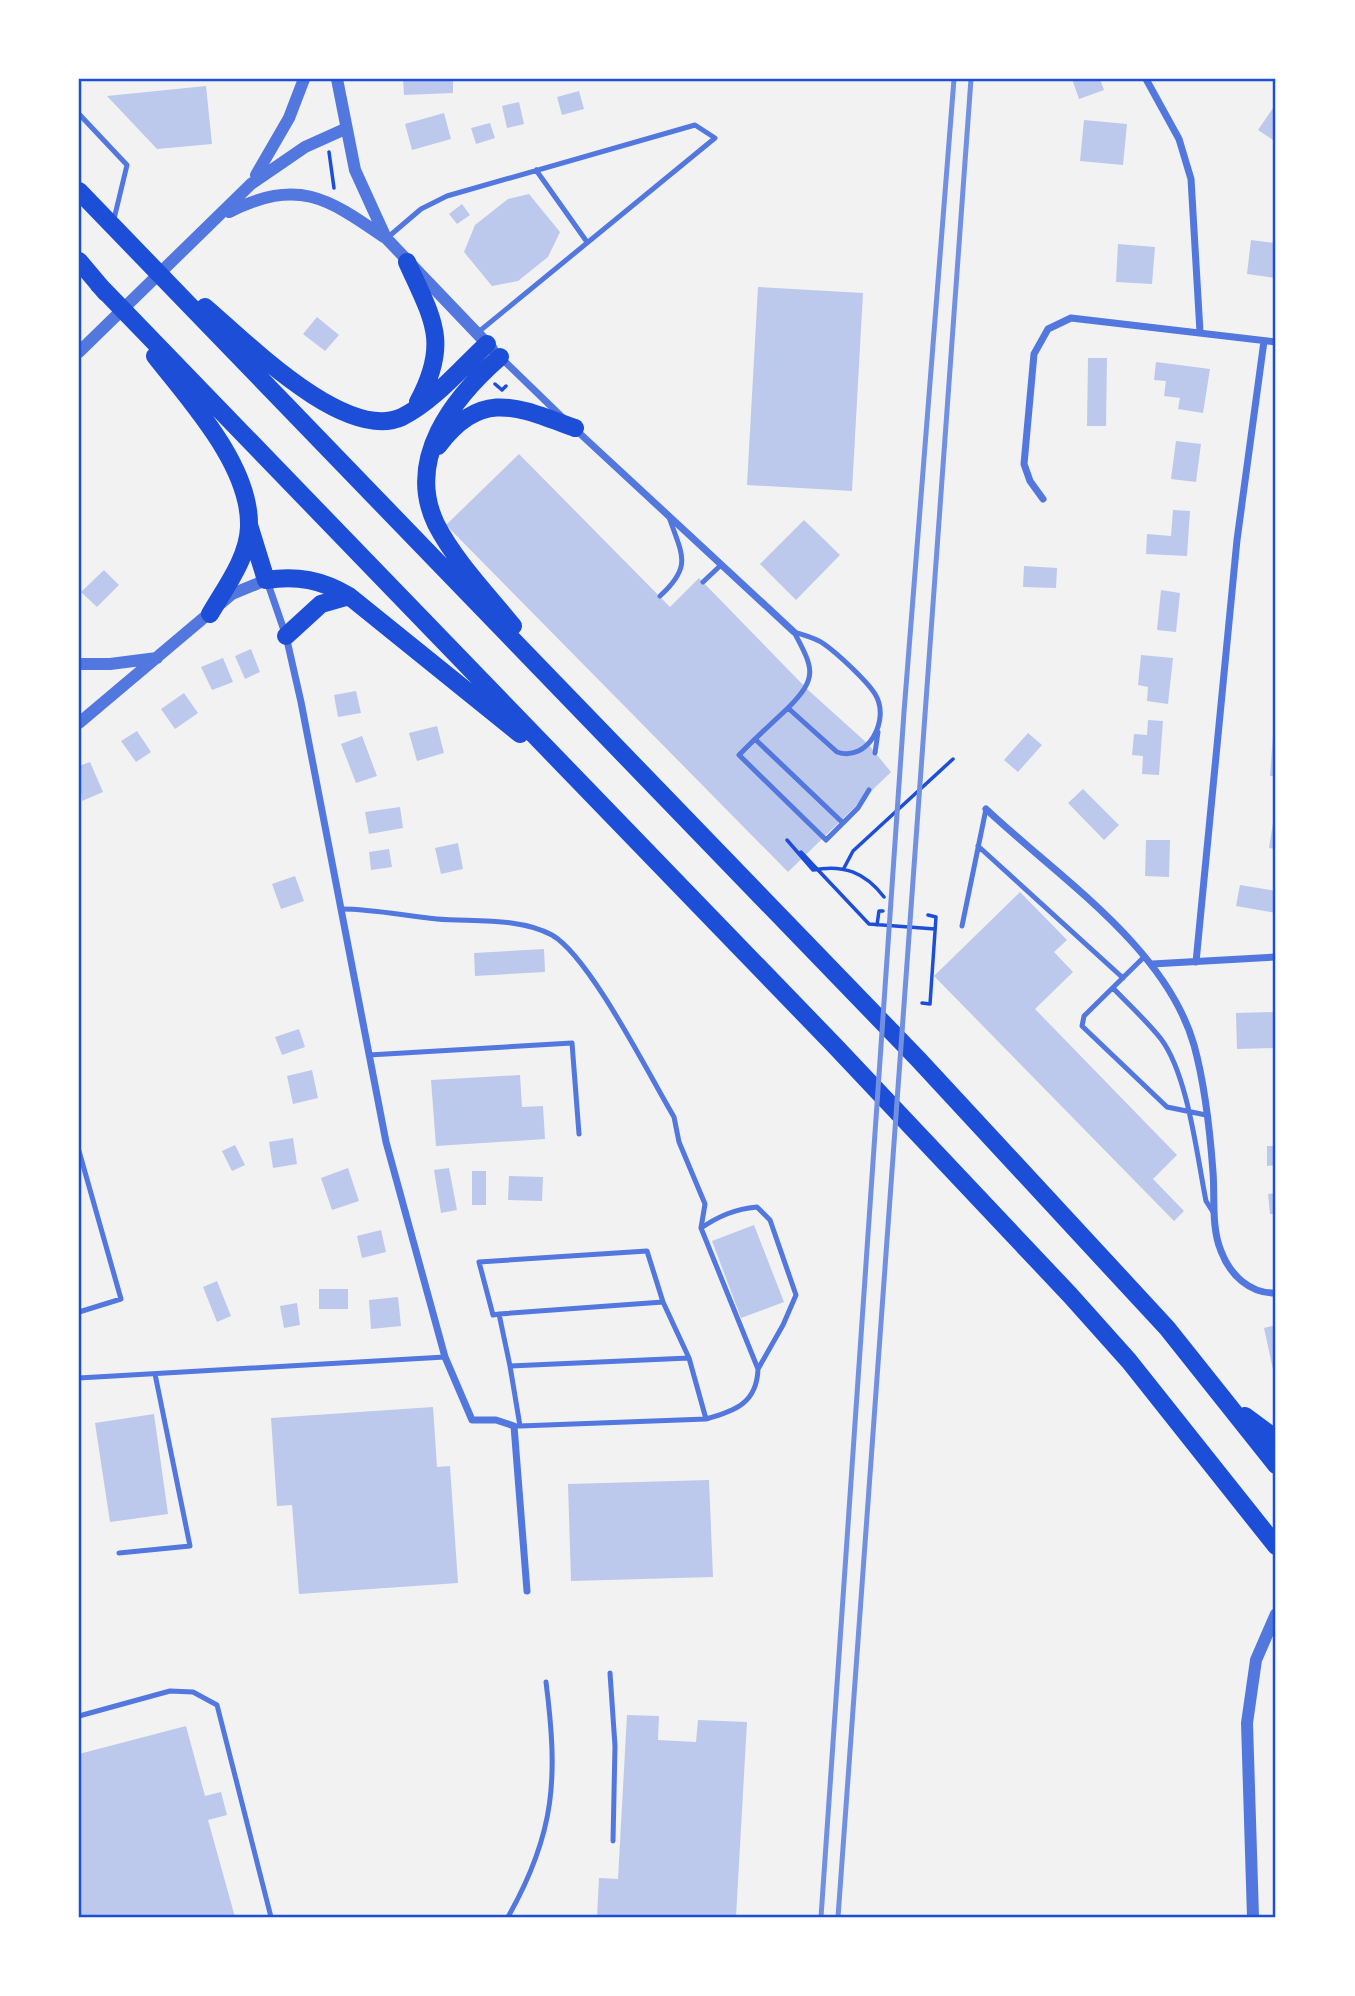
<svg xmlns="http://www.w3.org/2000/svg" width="1355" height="1996" viewBox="0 0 1355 1996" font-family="'Zilla Slab',serif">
  <rect width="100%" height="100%" fill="#f2f2f2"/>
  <path fill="#bdc9ec" d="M403 79 453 81V93L404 95Z
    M1072 79H1100L1104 90 1079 99Z
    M206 86 212 144 157 149 107 96Z
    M579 91 584 109 562 115 557 97Z
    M519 102 524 124 507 128 502 106Z
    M1273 108 1276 110V142L1258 130Z
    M444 113 451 139 412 150 405 124Z
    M1084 120 1127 124 1123 165 1080 161Z
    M490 123 495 138 476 144 471 128Z
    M529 194 560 232 548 257 518 281 492 286 464 252 475 225 508 199Z
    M462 204 470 215 457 224 449 214Z
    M1251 240 1275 243 1276 278 1247 274Z
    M1118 244 1155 247 1152 284 1116 282Z
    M758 287 863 293 852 491 747 485Z
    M317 317 339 335 325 351 303 334Z
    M1088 358H1107L1106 426H1087Z
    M1156 362 1210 369 1203 413 1178 409 1180 398 1164 396 1166 381 1154 380Z
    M1176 441 1201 444 1196 482 1171 479Z
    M519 454 670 607 699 578 807 689 868 744 891 772 788 872 446 525Z
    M1173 510 1190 511 1187 556 1146 554 1147 534 1171 536Z
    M804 520 840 555 796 600 760 564Z
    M1024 566 1057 568 1056 588 1023 587Z
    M104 570 119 585 97 607 81 592Z
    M1161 590 1180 593 1176 632 1157 630Z
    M251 649 260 672 245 679 235 656Z
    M1141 655 1173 658 1168 704 1147 701 1148 687 1138 685Z
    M223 658 233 682 212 690 201 667Z
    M356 691 361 713 338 717 334 695Z
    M184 693 198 713 175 729 161 709Z
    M1148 720 1163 721 1159 775 1142 774 1143 756 1132 755 1134 734 1147 735Z
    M437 726 444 753 417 761 409 733Z
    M137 731 151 752 136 762 121 741Z
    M1028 733 1042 745 1018 772 1004 760Z
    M1273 735H1276V776H1270Z
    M362 736 377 776 356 783 341 744Z
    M90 762 103 792 82 801 79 766Z
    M1083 789 1119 825 1104 840 1068 803Z
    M400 807 403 828 369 834 365 812Z
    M1275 810H1276V849L1269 848Z
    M1146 840H1170L1169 877 1145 876Z
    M458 843 463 869 441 874 435 848Z
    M389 849 392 867 371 870 369 852Z
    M295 876 304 901 281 909 272 884Z
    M1240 885 1276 891V913L1236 906Z
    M1020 892 1067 940 1054 952 1073 972 1035 1009 1177 1155 1153 1179 1184 1211 1174 1221 934 976Z
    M544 949 545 972 475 976 474 953Z
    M1276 1012V1048L1237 1049 1236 1013Z
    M299 1029 305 1047 282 1055 275 1037Z
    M312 1070 318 1098 293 1104 287 1076Z
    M520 1075 522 1107 543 1106 545 1139 436 1146 431 1080Z
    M293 1138 297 1164 273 1168 269 1142Z
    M235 1145 245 1165 232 1171 222 1151Z
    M1267 1146H1276V1165L1267 1166Z
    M348 1168 359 1201 332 1210 321 1178Z
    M449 1168 457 1210 441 1213 434 1170Z
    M472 1171H486V1205H472Z
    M509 1176 543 1177 542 1201 508 1200Z
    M1276 1193V1214H1270L1268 1194Z
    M754 1225 784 1302 741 1318 712 1241Z
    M381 1230 386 1252 362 1258 357 1236Z
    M217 1281 231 1316 217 1322 203 1287Z
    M319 1289H348V1309H319Z
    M398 1297 401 1326 371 1329 369 1300Z
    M297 1303 300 1325 284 1328 280 1306Z
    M1276 1325V1379H1275L1264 1328Z
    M433 1407 437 1467 450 1466 458 1583 299 1594 292 1505 277 1506 271 1418Z
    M154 1414 168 1514 110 1522 95 1423Z
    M709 1480 713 1577 571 1581 568 1484Z
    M627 1715 659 1716 658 1740 696 1742 698 1720 747 1722 736 1917H597L599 1878 618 1879Z
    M186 1726 205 1796 221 1792 227 1815 208 1820 235 1917H79V1754Z"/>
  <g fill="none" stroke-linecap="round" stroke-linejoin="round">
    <path stroke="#1d4ed8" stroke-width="3.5" d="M329 152 334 188
      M495 384 502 390 506 386
      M787 840 813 870C843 864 865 872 884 897
      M801 852 869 924 935 929
      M844 868 853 851 953 759
      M877 925 879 911H883
      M922 1003 930 1004 936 917 928 915"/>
    <path stroke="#5277de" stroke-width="5" d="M79 114 127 165 114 219
      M536 170 587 242
      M387 238 421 209 447 196 695 125 715 138 476 334
      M703 582 721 565
      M660 596C693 566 682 555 669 517
      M794 632C803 635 816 638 824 644 837 653 867 681 875 694 891 719 868 763 837 752L788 708C819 677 813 668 794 632Z
      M788 708 755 739 843 823
      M755 739 739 755 826 840 858 808 869 790
      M875 753 878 732
      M978 846 1123 978
      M341 909C375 909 404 916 437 919 473 922 519 917 552 935 590 957 649 1075 674 1117L679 1142 705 1204 701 1228 758 1369C757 1403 735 1411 706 1419
      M962 926 986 809
      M1145 956 1084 1016 1082 1026 1167 1107 1206 1115
      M1113 988C1129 1005 1147 1021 1161 1039 1188 1075 1197 1156 1206 1201L1213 1212
      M369 1055 572 1043 579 1134
      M79 1151 121 1299 79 1312
      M701 1228C719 1216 735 1209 757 1207L770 1220 796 1295 783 1325 758 1369
      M499 1314 493 1315 479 1262 647 1251 663 1302
      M510 1366 499 1314 663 1302 689 1358
      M79 1378 445 1357
      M514 1426H520L706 1419 689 1358 510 1366 520 1426
      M119 1553 190 1546 155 1374
      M610 1673 615 1746 613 1841
      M79 1716 170 1691 193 1692 217 1705 271 1917
      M508 1917C556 1832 558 1777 546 1682"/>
    <path stroke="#5277de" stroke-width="7" d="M1146 79 1179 139 1191 179 1200 332
      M500 357 562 417
      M576 430 794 632
      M1043 499 1030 481 1024 464 1034 354 1048 329 1071 318 1276 342
      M267 581 286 636 301 702 386 1142 445 1357 472 1420H496L514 1426 527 1591
      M986 809C1058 877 1166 947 1194 1045 1205 1085 1210 1131 1213 1172 1215 1197 1211 1227 1221 1251 1230 1275 1250 1294 1276 1293
      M1196 962 1237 540 1264 341
      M1152 964 1276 957"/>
    <path stroke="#5277de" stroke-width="12" d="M337 79 355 170 386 238 492 349
      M256 175 289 118 304 79
      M229 212C298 178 326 197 384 237
      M79 352 251 184 305 147 345 129
      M79 664H110L157 658
      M79 723 232 594 266 580
      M1253 1917 1247 1723 1256 1660 1276 1614"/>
    <path stroke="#1d4ed8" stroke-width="18" d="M79 191 918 1059 1167 1328 1276 1465
      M79 261 106 293
      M407 262C433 320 450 342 418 402
      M98 284 835 1046 1070 1295 1129 1361 1276 1546
      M205 307C245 341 345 443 402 417 434 401 461 368 487 344
      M155 356C190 401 251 466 249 527 248 558 225 588 210 614
      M500 357C453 398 405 459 436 524 455 561 487 594 513 626
      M438 446C482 388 517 407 575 428
      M249 525 266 580C297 575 322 580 349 596L520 734
      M286 636 321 604 349 596
      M1245 1416 1276 1439"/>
    <path stroke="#7290e2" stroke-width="5" d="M821 1917 904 712 954 79
      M838 1917 971 79"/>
  </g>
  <rect width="1355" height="1996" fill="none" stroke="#ffffff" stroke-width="161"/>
  <rect x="80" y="80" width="1194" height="1836" fill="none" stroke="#1d4ed8" stroke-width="2.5"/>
</svg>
